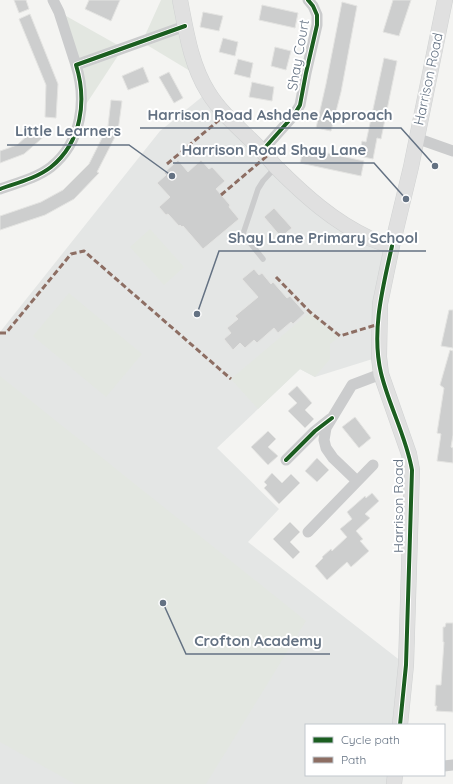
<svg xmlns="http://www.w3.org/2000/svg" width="453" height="784" viewBox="0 0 453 784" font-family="Quicksand,sans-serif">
  <rect width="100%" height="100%" fill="#f4f4f2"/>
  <path fill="#e4e6e5" d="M208 92 299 190 392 246 379 357 315 377 300 369 217 448 279 509 248 542 406 665 400 725H306V775H395L394 784H0V332L160 131Z"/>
  <path fill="#e3e7e1" d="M161 0H180L200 77 142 42Z
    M59 12 123 48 81 112V94Z
    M150 229 184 267 164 285 130 247Z
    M69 293 142 354 106 397 33 336Z
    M310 312 340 336 330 344V359L315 377 300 369 258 409 231 379Z
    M0 376 306 621 206 784H75L0 742Z"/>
  <path fill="#cdcece" stroke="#e4e4e2" d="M14 0H26L29 9 19 13Z
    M89 0H120L111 21 85 9Z
    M393 0H411L399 36 383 32Z
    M342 2 357 6 341 92 331 131 316 128 326 84Z
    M262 5 298 13 295 28 259 20Z
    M203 12 223 16 219 31 200 27Z
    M30 14 58 84 56 118 45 117 46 85 19 19Z
    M223 38 238 42 235 56 219 52Z
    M275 47 291 51 286 70 271 66Z
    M384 58 397 61 381 139 377 138 373 159 359 156 362 141 366 142Z
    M238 59 253 63 250 78 234 74Z
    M143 67 149 82 128 90 122 76Z
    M169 72 183 98 174 103 159 77Z
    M252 82 274 87 272 101 249 97Z
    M111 100 122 101 118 131 97 172 99 173 74 199 45 215 0 230V216L41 202 63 190 89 164 108 126Z
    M40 124 48 133 24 154 0 163V151L17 145Z
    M304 148 364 161 361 176 300 163Z
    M178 160 188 172 201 160 209 169 212 167 225 181 216 189 230 205 229 207 239 219 203 249 183 226 182 227 180 225 179 226 168 214 166 215 159 207 170 197 157 183 166 175 164 173Z
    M274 208 292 228 281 237 264 217Z
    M254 269 259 275 262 273 271 284 273 282 287 298 290 296 305 313 293 324 291 322 278 333 274 328 257 343 254 340 245 348 240 343 233 350 224 339 231 333 227 328 238 319 235 316 258 297 242 279Z
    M449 310H453V348L441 346Z
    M450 350 453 351V435L451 447 453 448V463L437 461 441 434 437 433 444 388 440 385Z
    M297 386 312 403 305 410 314 419 305 428 288 411 297 403 288 394Z
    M355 417 371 438 359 448 342 427Z
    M268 431 276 439 268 447 278 456 268 465 251 447Z
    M317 458 329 470 317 482 305 471Z
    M272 473 282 483 291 474 300 483 279 504 264 488 267 485 264 482Z
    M372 493 379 501 365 514 370 518 356 531 363 539 360 541 369 551 351 567 347 562 327 580 315 566 323 558 322 557 331 549 332 551 347 537 340 529 352 519 347 512 365 496 366 498Z
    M290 522 300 532 290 542 300 552 293 559 273 539Z
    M446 623H453V712L436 711 437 706H435L436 685H441L444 642H443V627H445Z"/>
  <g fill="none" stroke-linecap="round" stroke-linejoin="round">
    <defs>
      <path id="secondary" d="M180 0C186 31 191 65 208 92 222 115 243 131 261 150 267 156 272 163 277 168 304 195 334 222 369 238 376 241 384 243 392 246
        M400 725 406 665 412 470 409 454 381 374 379 357 380 304 392 246 411 167 445 0
        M394 784 395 775"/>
    </defs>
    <use href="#secondary" stroke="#d0d2d2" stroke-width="16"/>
    <path stroke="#cbcccd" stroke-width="5.5" d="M263 259 243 234 258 189 263 181 276 167"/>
    <path stroke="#cbcccd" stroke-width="11" d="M53 0 59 12 76 65
      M416 138 453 151
      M262 151 294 115 300 105 306 73 317 25V15L313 6 308 0
      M0 189C17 183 37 178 51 167 82 142 87 100 76 65L185 26
      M286 460 315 431 330 419
      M357 481 333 458 326 448 324 440 326 428 352 385 381 374
      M308 532 373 465
      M444 766 453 765"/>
    <use href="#secondary" stroke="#e0e0e0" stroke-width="15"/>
    <path stroke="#8d6e63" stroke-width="3" stroke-dasharray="6 3" stroke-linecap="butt" d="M167 164 225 115
      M221 195 267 156
      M276 277 310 312 340 336 379 324
      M0 333H6L71 254 84 251 231 379"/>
    <defs>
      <path id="cycleway" d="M262 151 294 115 300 105 306 73 317 25V15L313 6 308 0
        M0 189C17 183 37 178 51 167 82 142 87 100 76 65L185 26
        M392 246C383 287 371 331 381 373 389 406 406 436 412 470L406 665 400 725
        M286 460 315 431 332 418"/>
    </defs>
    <use href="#cycleway" stroke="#fff" stroke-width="6"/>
    <use href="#cycleway" stroke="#1b5e20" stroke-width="4"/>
  </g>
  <g text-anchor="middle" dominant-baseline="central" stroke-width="4" stroke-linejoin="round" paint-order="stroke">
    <g font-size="14" fill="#647283" stroke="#fff">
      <text transform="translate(298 55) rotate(-80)">Shay Court</text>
      <text transform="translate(428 79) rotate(-78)">Harrison Road</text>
      <text transform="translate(398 506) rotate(-90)">Harrison Road</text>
    </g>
  </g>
  <path fill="none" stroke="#647283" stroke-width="1.5" d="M435 166L401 128H140M172 176L129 145H7M406 199L374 163H173M197 314L219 251H426M163 603L186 654H330"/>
  <g fill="#647283" stroke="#fff" stroke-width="1.5">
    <circle cx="435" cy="166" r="4"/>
    <circle cx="172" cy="176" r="4"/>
    <circle cx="406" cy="199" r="4"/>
    <circle cx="197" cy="314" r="4"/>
    <circle cx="163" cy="603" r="4"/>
  </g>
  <g font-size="15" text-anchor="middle" font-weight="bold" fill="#647283" stroke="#fff" stroke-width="4" stroke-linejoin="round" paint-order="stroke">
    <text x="270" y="120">Harrison Road Ashdene Approach</text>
    <text x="68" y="136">Little Learners</text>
    <text x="274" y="155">Harrison Road Shay Lane</text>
    <text x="323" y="243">Shay Lane Primary School</text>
    <text x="258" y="646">Crofton Academy</text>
  </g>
  <rect x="305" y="724" width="140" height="52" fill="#ffffff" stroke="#c1c7cd"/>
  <rect x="313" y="737" width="20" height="6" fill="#1b5e20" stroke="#c1c7cd"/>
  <text x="341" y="744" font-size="12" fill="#647283">Cycle path</text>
  <rect x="313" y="757" width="20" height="6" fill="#8d6e63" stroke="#c1c7cd"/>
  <text x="341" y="764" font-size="12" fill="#647283">Path</text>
</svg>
